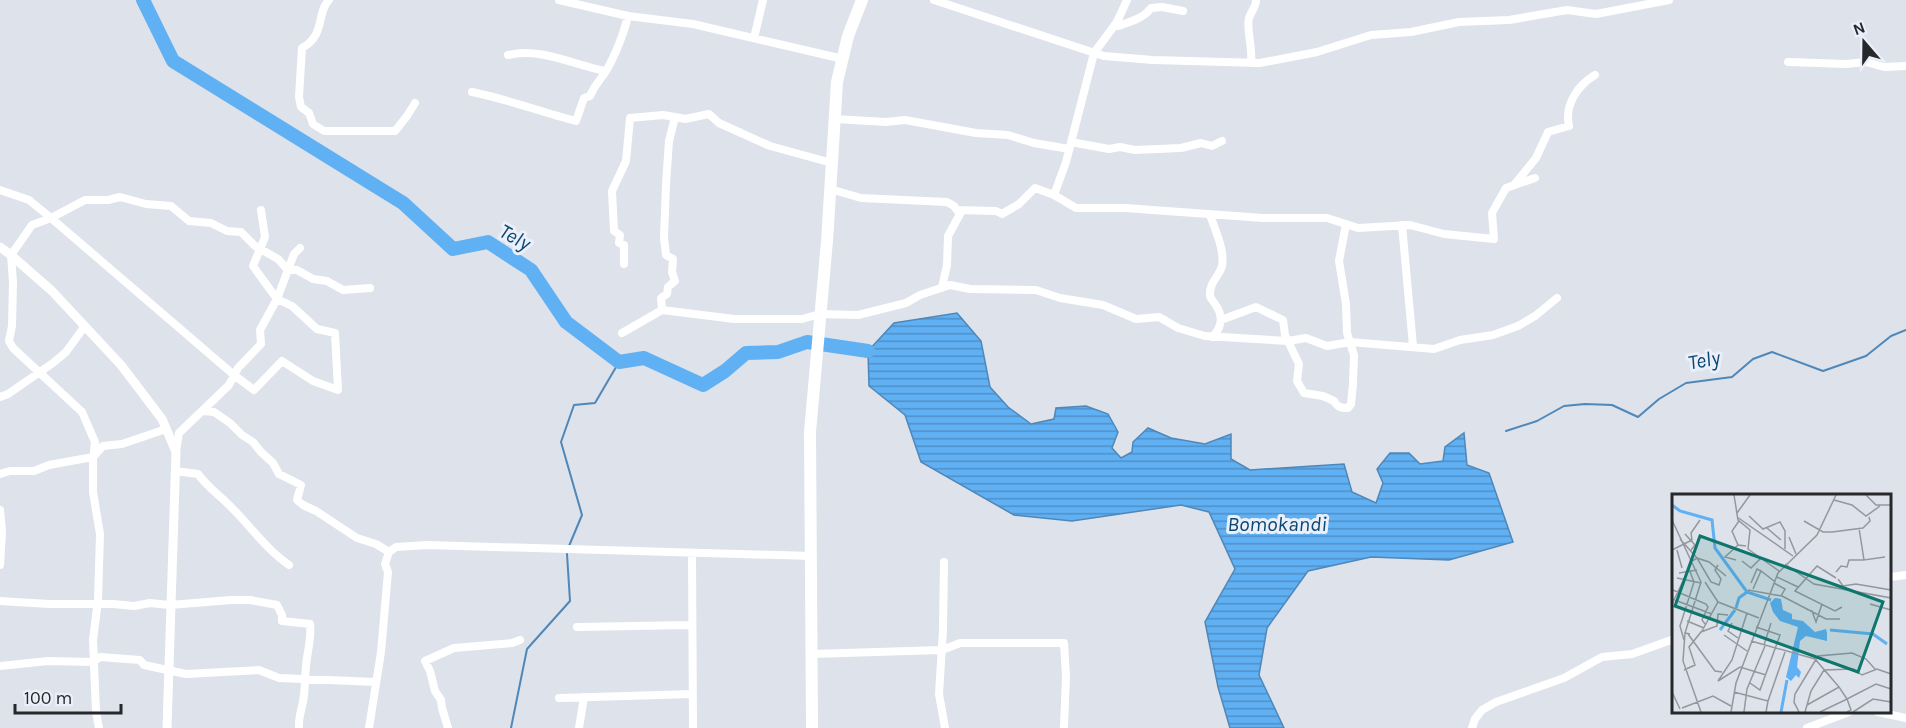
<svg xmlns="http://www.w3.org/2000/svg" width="1906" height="728" viewBox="0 0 1906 728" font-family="Karla,sans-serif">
  <defs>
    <pattern id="water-rules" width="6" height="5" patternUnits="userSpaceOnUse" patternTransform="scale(1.5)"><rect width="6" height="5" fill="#60b0f4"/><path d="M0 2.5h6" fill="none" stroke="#4f8fc6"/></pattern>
  </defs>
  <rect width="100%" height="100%" fill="#dde2eb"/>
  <path fill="url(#water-rules)" stroke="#4f87b8" stroke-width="1.5" d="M957 313 981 341 990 387 1008 407 1031 424 1054 419 1056 408 1086 406 1108 414 1118 432 1112 448 1121 458 1132 452 1133 442 1148 428 1171 438 1205 444 1231 434V459L1250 470 1344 464 1352 492 1376 503 1383 483 1377 469 1390 453H1409L1420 464 1443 461 1445 447 1464 433 1467 465 1489 473 1513 542 1449 560 1371 557 1308 571 1267 628 1259 675 1284 728H1230L1218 687 1205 622 1235 569 1209 512 1181 505 1072 521 1014 515 921 462 905 415 869 386 868 351 894 323Z"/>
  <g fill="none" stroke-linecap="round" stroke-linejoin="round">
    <path stroke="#4f87b8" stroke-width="2" d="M1506 431 1537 421 1564 406 1585 404 1612 405 1638 417 1659 399 1686 383 1732 377 1753 359 1772 352 1823 371 1866 356 1891 336 1906 330
      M569 546 582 515 561 442 574 405 595 403 619 362
      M511 728 527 649 570 601 567 554"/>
    <path stroke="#60b0f4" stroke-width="14" d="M143 0 173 61 403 203 453 249 488 242 531 270 566 322 619 362 644 358 703 385 725 371 746 353 778 352 807 342 868 351"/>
    <path stroke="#fff" stroke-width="8" d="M329 0C316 13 326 35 302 48L299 97 301 107 309 113 313 124 324 131H395L407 116 415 103
      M559 0 628 16 693 24 843 59
      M934 0 1104 56 1153 60 1260 63 1317 52 1371 35 1411 32 1459 22 1509 20 1567 10 1596 14 1669 0
      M1127 0 1117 22 1094 53 1066 162 1054 195 1076 208H1125L1263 218H1327L1358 228 1410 225 1444 234 1494 239 1492 213 1506 188 1535 178
      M1117 22 1118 26C1130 22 1144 18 1151 8L1162 7 1183 11
      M754 38 763 0
      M508 55C540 47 574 65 605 71
      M1788 62 1846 64 1866 62 1884 67 1906 66
      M1251 63C1253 49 1246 28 1249 18 1251 11 1256 8 1256 0
      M472 92C507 99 541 112 576 121L584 98 590 96C595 84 600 81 606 71 615 56 624 33 628 16
      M835 119 886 122 905 120 976 133 1008 135 1034 143 1069 149
      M1071 142 1109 149 1120 147 1135 150 1181 148 1201 143 1212 146 1222 141
      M1514 185 1536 158 1548 132 1569 126C1564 105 1578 85 1595 75
      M830 189 861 198 947 202 954 206 960 214 948 236 947 265 942 287
      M0 190 29 200 51 218 85 200H108L120 197 146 204 171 206 189 221 211 223 227 231 241 232 255 246 278 259 288 270H297L313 279 327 281 343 290 370 288
      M957 210 996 211 1002 214 1019 204 1035 188 1054 195
      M1210 215C1215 230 1225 250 1222 266 1219 277 1209 282 1210 296 1211 299 1213 301 1215 304 1223 315 1223 327 1212 337
      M1402 225 1413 346
      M624 264V245L619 243 620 235 614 231 612 191 626 161 630 118 663 115 675 117
      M662 310 661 298 667 294 668 287 675 281 672 272 673 259 666 255 664 238 666 184 669 141 675 117 685 119 709 114 719 123 770 146 832 163
      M1221 320 1256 307 1283 320 1285 335 1299 364 1297 381 1304 393 1323 396 1334 401C1337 407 1341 408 1348 408L1351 404 1353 384 1354 355 1347 333 1346 304 1339 261 1346 224
      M622 333 662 310 734 319H802L820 314 858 315 906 303 920 295 950 285 970 289 1036 290 1060 298 1103 305 1136 319 1159 317 1178 328 1205 336 1288 341 1306 338 1327 346 1350 342 1434 349 1460 340 1493 335 1518 326 1535 316 1557 298
      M0 397 8 394 53 363 66 352 85 326
      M203 411 214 412 230 423 242 435 253 442 261 452 273 463 279 474 301 485 297 500 303 505 316 511 357 538 376 544 389 552
      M176 451 179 433 229 385 238 368 261 344 260 330 277 299 294 254 300 248
      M175 471 198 474C210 490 220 495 232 508 251 527 267 550 289 565
      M0 474 10 471H34L49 465 93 457 103 446 122 444 166 429
      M0 510 2 532 0 565
      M692 553 693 728
      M944 562 943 630 939 694 945 728
      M1890 577 1906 575
      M0 601 49 604H113L134 606 150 603 170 605 231 600H250L277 605 282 615V621L310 624C312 638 307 652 306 666 305 676 305 685 304 695 303 707 298 716 299 728
      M577 627 692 625
      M811 654 942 650 960 643H1064L1066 677 1064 728
      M0 666 48 661 93 662 100 657 140 660 144 665 186 674 259 670 279 678 376 682
      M559 698 692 694
      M1878 712 1906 718
      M99 728 96 712 93 640 98 600 100 534 93 492V460L95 442 82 412 13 348 9 341 12 326 13 282 11 255 32 225 51 218 234 375 254 390 282 361 313 381 338 390 335 333 317 329 292 306 277 299 253 266 265 237 261 210
      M369 728 381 652 388 572 385 564 389 552 396 547 427 545 811 556
      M448 728 442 708 441 700 435 691 430 671 425 661 454 648 512 643 520 640
      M579 728 584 697
      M1472 728 1475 719 1482 710 1496 702 1564 678 1602 657 1632 654 1674 639
      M1807 728 1849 712"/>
    <path stroke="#fff" stroke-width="9" d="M0 247 11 255 52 291 121 365 162 419 176 452 167 728"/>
    <path stroke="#fff" stroke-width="12" d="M812 728 810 432 827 241 837 82 848 36 862 0"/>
  </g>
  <g text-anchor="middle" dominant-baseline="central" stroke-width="6" stroke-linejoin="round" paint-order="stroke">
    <g font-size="21" font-style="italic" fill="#0a4773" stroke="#eaeff9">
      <text transform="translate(515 237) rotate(29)">Tely</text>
      <text transform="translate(1704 360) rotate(-10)">Tely</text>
      <text x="1277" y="524">Bomokandi</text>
    </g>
  </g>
  <g transform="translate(1672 494)">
    <rect width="219" height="219" fill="#dde2eb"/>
    <path d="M103 104 109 105 111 116 120 120V125L131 127 143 138 154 135 155 139V147L134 142 128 147 125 173 129 178 127 184 124 181 119 187 114 183 126 133 108 127 101 118 98 109Z" fill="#60b0f4"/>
    <path fill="none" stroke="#60b0f4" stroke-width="3" d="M0 11 8 17 40 26 43 54 75 98 99 106M64 114 67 104 75 98M48 136 63 116M158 136 201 140 215 150M109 218 115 186"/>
    <path fill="none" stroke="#94989e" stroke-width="1.5" d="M62 1 66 26 78 36 76 55 107 77M194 1 204 11H219M162 6 180 11 194 22 208 12M65 19 78 1M77 22 91 35 108 28 113 37V55M65 23 121 62M0 26 29 88 13 139M67 27 60 37 66 51 74 52M132 27 151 38H160L191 34 198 27 197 23M95 34 109 46M187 34 192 66 213 63M13 40 23 51 19 56M117 43 124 60M8 45 25 64 37 68 54 82M0 56 20 46 19 39 28 26M5 56 10 74M64 66 53 63 66 51M70 67 79 74 88 65M113 70 142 90 219 104V111M164 78 169 72 175 73 177 66H192M7 79 25 76M105 83 126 93M5 84 29 89M164 84 145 72 123 97 163 117 170 113M166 85 171 92 184 90 219 96M33 88 46 108M79 89 85 75 89 77M102 89 113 95 109 102M81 95 89 77 102 87M1 96 34 110 36 113 30 126 33 130M76 96 110 102 154 125H168M0 105 40 120M0 110 11 87M198 110 219 116M134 115 140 117 144 128 150 110M75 119 60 166 46 187 68 173 94 181M15 127 32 134M60 129 56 137 66 144M30 137 46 108 87 124M16 140 43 177 50 178M18 140 13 139 11 167 29 218M52 141 75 157M12 146 8 132 22 88 17 75 20 67 25 64 39 88 47 91 49 85 43 76 46 71M79 147 143 165 167 193M92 151 99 129M12 176 23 171 17 153 29 138 45 132 46 120 56 121M78 189 88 196 108 141 84 133M0 198 8 215M62 198 96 207 94 218M96 207 113 158M135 211 167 193 175 205 204 190 219 195M10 214 41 202 59 212M59 218 64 189 106 79 145 41 164 1M72 218 75 195 93 152M127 218 122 208 123 200 146 162 180 159 194 165 203 175M133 218 139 197 152 176 181 175 190 181 205 175 219 180M148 218 175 205 179 216 175 218M181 218 201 205 219 208"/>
    <path fill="#0f766e" fill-opacity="0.15" stroke="#0f766e" stroke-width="3" d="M28 42 211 108 186 178 3 112Z"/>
    <rect width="219" height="219" fill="none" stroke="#26282b" stroke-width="3"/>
  </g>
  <g transform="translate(1864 42) rotate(340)" stroke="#eaeff9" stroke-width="4.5" paint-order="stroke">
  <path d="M0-4.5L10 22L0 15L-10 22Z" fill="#26282b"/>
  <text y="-9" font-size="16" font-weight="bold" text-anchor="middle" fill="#26282b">N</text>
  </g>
  <path d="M15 704v9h106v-9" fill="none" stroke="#26282b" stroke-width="3"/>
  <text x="24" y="704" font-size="18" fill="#26282b" stroke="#eaeff9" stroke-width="4.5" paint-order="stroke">100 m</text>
</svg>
